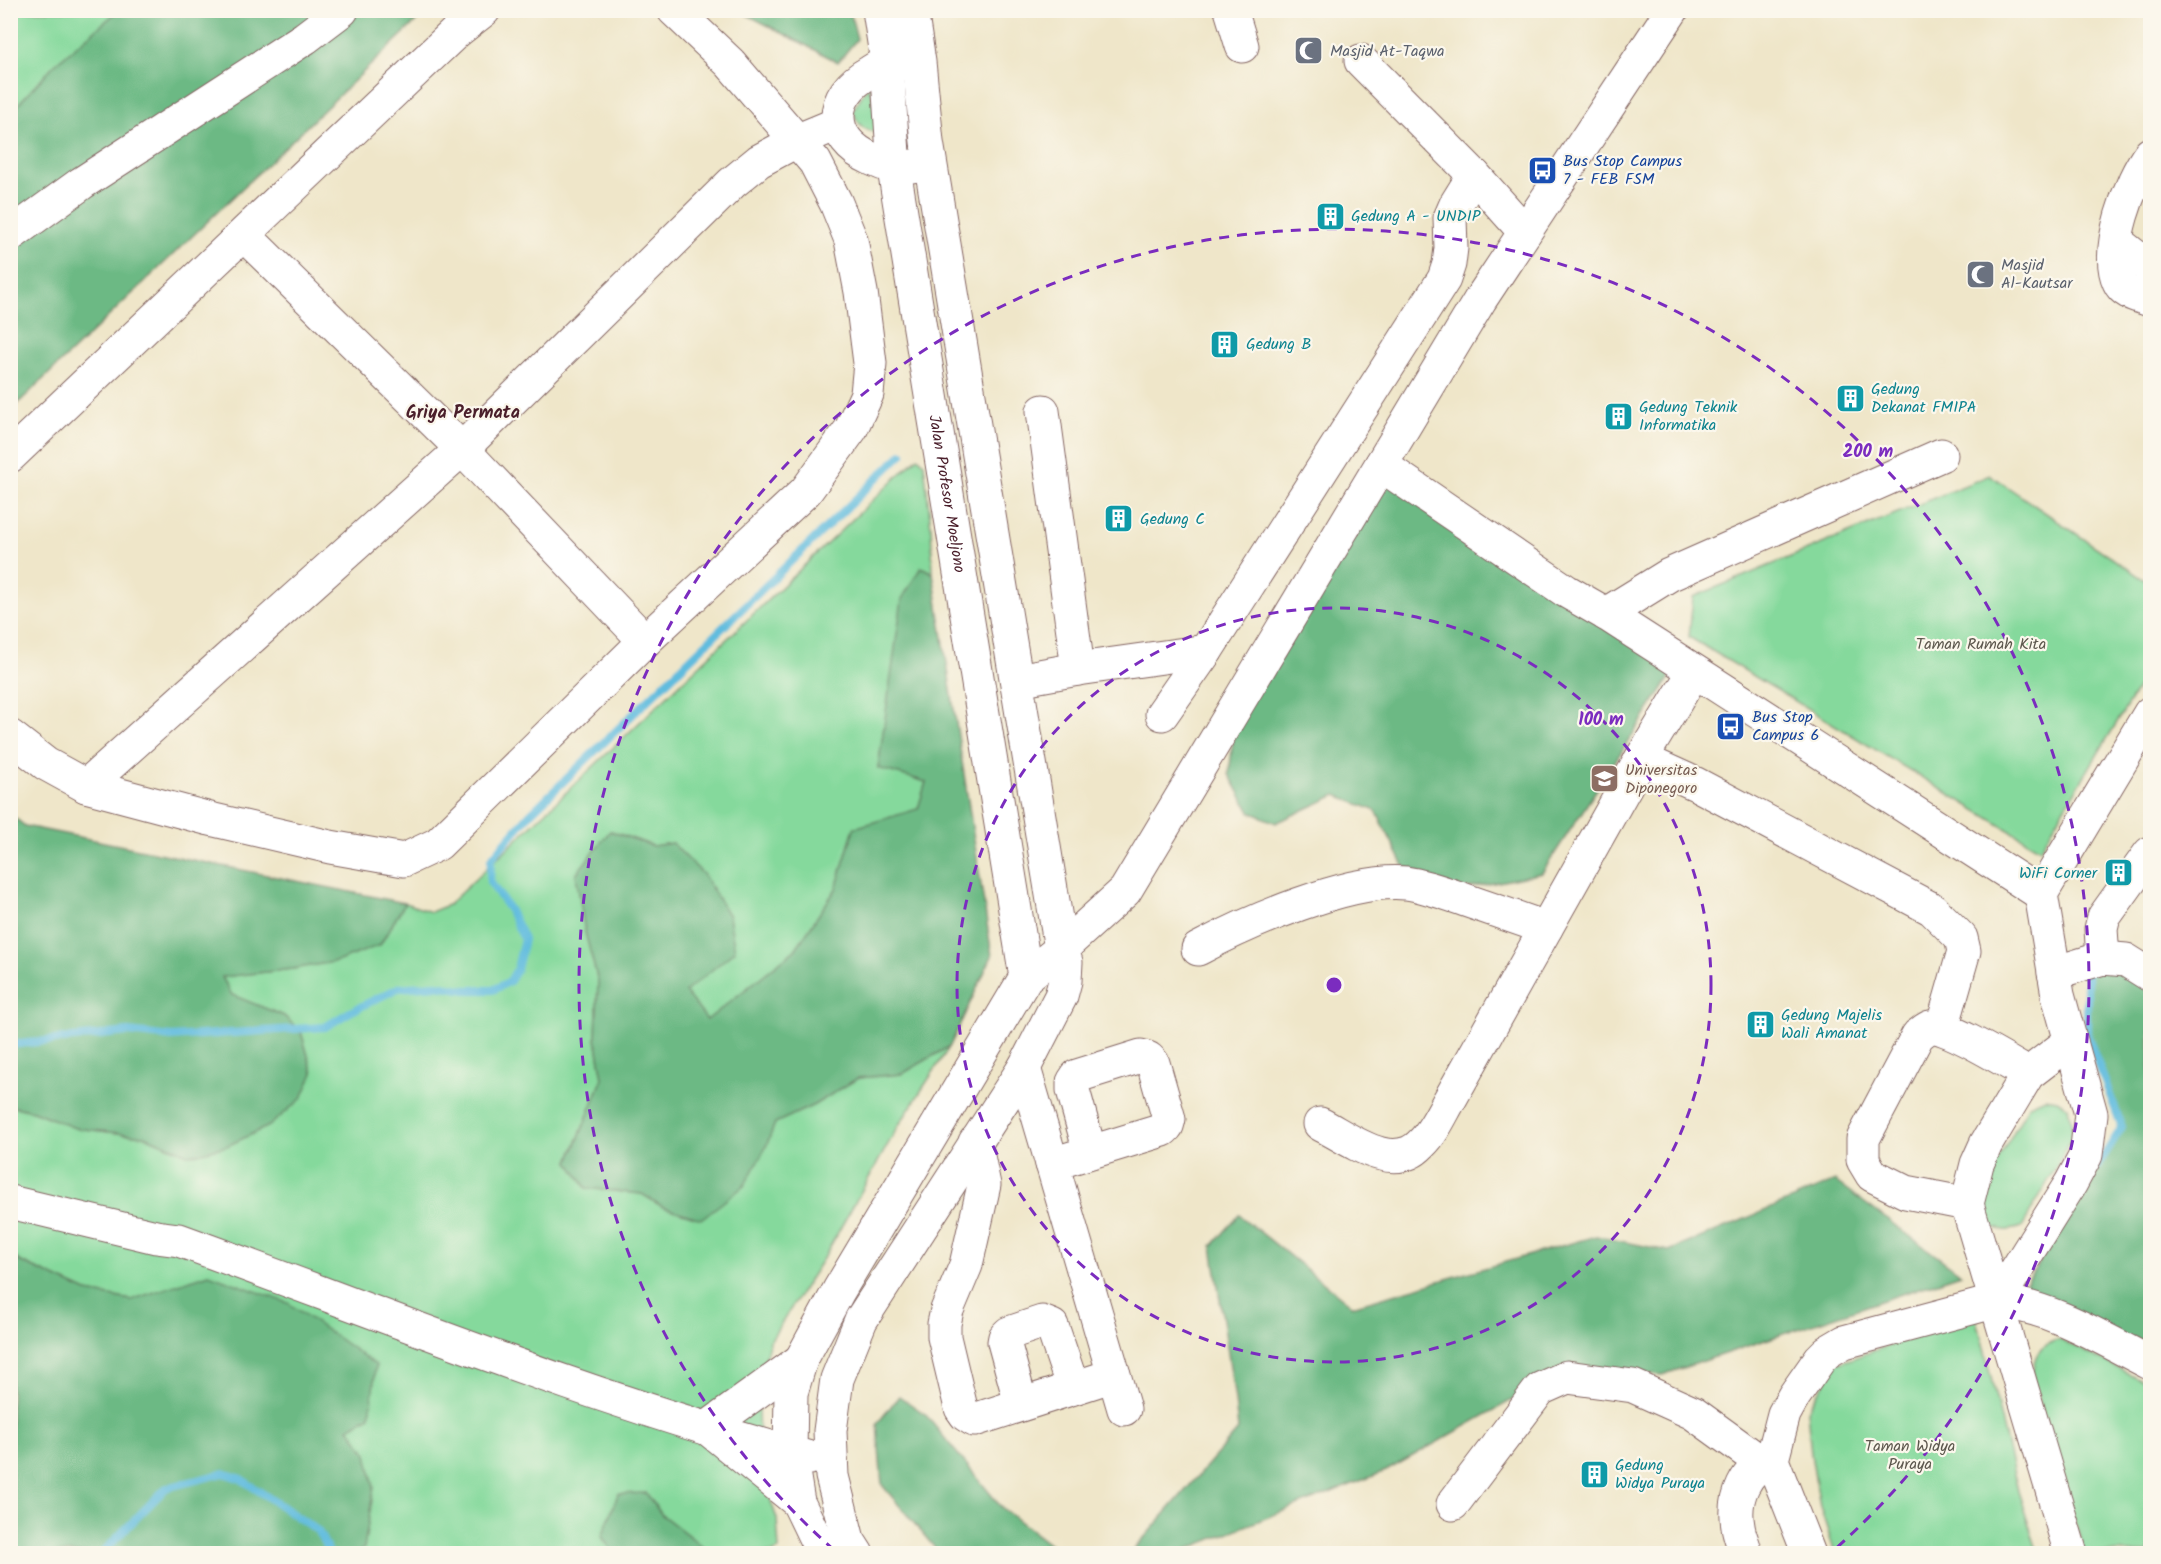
<svg xmlns="http://www.w3.org/2000/svg" width="2161" height="1564" viewBox="0 0 2161 1564" font-family="Kalam,sans-serif">
  <rect width="100%" height="100%" fill="#fbf7ec"/>
  <filter id="ink" filterUnits="userSpaceOnUse"><feTurbulence type="fractalNoise" baseFrequency=".0167" numOctaves="2"/><feDisplacementMap in="SourceGraphic" scale="12" xChannelSelector="R" yChannelSelector="G"/><feConvolveMatrix kernelMatrix="1 2 1 2 8 2 1 2 1" color-interpolation-filters="sRGB"/></filter>
  <filter id="wash" filterUnits="userSpaceOnUse"><feTurbulence type="fractalNoise" baseFrequency=".008" numOctaves="4" result="noise"/><feDisplacementMap in="SourceGraphic" scale="24" xChannelSelector="R" yChannelSelector="G"/><feGaussianBlur stdDeviation="1.35" result="paint"/><feColorMatrix in="noise" values="0 0 0 0 0 0 0 0 0 0 0 0 0 0 0 0 0 1.4 0 .05"/><feComposite in="paint" operator="in"/></filter>
  <g filter="url(#wash)">
    <rect width="100%" height="100%" fill="#efe6c9"/>
    <path fill="#85d99c" stroke="#687c64" stroke-width="1.5" d="M11 11H118L54 65 11 113Z
      M869 84 880 133C865 132 857 125 853 110Z
      M918 457 924 463 931 527 933 573 921 567 889 697 878 768 926 782 918 809 854 828 836 889 795 950 707 1020 684 992 672 843 653 846 611 831 576 874 585 932 598 981 596 1039 603 1078 569 1161 586 1188 642 1194 663 1207 765 1149 775 1123 814 1105 858 1078 902 1074 950 1046 899 1125 824 1257 770 1341 763 1365 758 1409 760 1469 777 1519 779 1550 772 1553H711L662 1515 646 1493 602 1537 614 1553H356L364 1548 367 1454 349 1428 209 1274 132 1300 87 1292 19 1261 11 1253V1106L33 1111 75 1128 144 1136 190 1155 313 1073 301 1032 284 1016 232 995 222 977 293 969 380 945 405 903 431 912 448 905Z
      M1990 475 2150 584V668L2040 849 1689 637 1693 597Z
      M2045 1098 2057 1100 2068 1107 2073 1133 2072 1139 2022 1227C2008 1232 1999 1231 1986 1224L1977 1197 2029 1105Z
      M1976 1315 2018 1491 2038 1553H1835L1820 1507 1811 1454 1807 1411 1836 1364Z
      M2060 1339 2150 1384V1553H2084L2033 1378C2032 1357 2039 1345 2060 1339Z"/>
    <path fill="#6cb984" stroke="#5b6c58" stroke-width="1.5" d="M118 11H427L11 410 10 113 54 65Z
      M740 11H850L857 39 838 62Z
      M1383 476 1675 670 1542 873 1460 890 1404 866 1376 811 1336 795 1276 823 1250 812 1229 774 1236 716Z
      M921 567 933 573 992 956 950 1046 902 1074 858 1078 814 1105 775 1123 765 1149 744 1186 701 1219 663 1207 642 1194 586 1188 569 1162 603 1078 596 1039 598 981 585 932 576 874 610 831 653 846 672 843 703 874 729 916 735 951 685 992 707 1020 795 950 836 889 854 828 918 809 926 782 878 768 902 599Z
      M10 814 25 826 405 903 380 945 339 961 293 969 222 977 232 995 284 1016 301 1032 313 1073 302 1098 269 1126 227 1146 190 1155 145 1136 75 1128 33 1111 11 1106Z
      M2087 962 2150 982V1348L2022 1290 2122 1127 2087 1034Z
      M1835 1181 1961 1274 1662 1375 1569 1368 1386 1471 1184 1550 1186 1553 1130 1554 1238 1430 1235 1400 1212 1246 1239 1215 1352 1306 1596 1236 1669 1251Z
      M11 1253 19 1261 87 1292 131 1300 209 1274 288 1303 376 1365 370 1416 349 1428 367 1454 374 1487 364 1548 356 1554 11 1553Z
      M899 1396 925 1414 1002 1508 1060 1553H939L882 1485 877 1424Z
      M646 1493 662 1515 711 1553H614L602 1537 618 1494Z"/>
    <g fill="none" stroke-linecap="round" stroke-linejoin="round">
      <path stroke="#60bcde" stroke-width="8" d="M2087 970V1034L2122 1127 2097 1167
        M10 1045 128 1032 171 1037 325 1027 350 1012 398 988 436 985 466 990H493L510 981 517 969 524 939 509 909 490 882 491 859 530 814 902 454
        M101 1554 166 1488 224 1473 241 1479 318 1531 330 1554"/>
    </g>
  </g>
  <g filter="url(#ink)">
    <g fill="none" stroke-linecap="round" stroke-linejoin="round">
      <defs>
        <g id="minor">
          <path id="s1" d="M879 10 887 62 894 169 1026 977"/>
          <path d="M1231 10 1242 46"/>
          <path d="M1361 61 1474 175 1525 232"/>
          <path d="M905 62C900 62 892 61 887 63 881 64 875 69 870 72 828 95 826 139 872 159 890 167 892 169 912 166"/>
          <path d="M2150 154C2130 180 2104 250 2119 282 2124 294 2139 296 2150 300"/>
          <path d="M10 235 82 183 305 38 342 10"/>
          <path d="M244 235 462 449 645 641"/>
          <path d="M2117 242 2150 268"/>
          <path d="M1043 411 1078 669 1206 651"/>
          <path d="M10 456 456 32 484 10"/>
          <path d="M1381 465 1566 591 1606 614 2041 894"/>
          <path d="M1606 614 1669 575 1941 455"/>
          <path d="M1017 680 1078 669"/>
          <path d="M1162 714 1206 651 1444 279 1449 264 1451 248 1450 218 1456 204 1474 175"/>
          <path d="M10 736 46 764 86 786 210 819 330 847 404 860 438 844 645 641 806 491 851 429 867 394 870 363 861 292 851 240 836 203 815 162 730 63 674 10"/>
          <path d="M1641 759 1694 672"/>
          <path d="M86 786 462 449 732 183 759 161 796 141 837 124"/>
          <path d="M1198 949C1247 923 1351 877 1406 883 1427 886 1448 894 1468 901 1494 910 1520 919 1546 928"/>
          <path d="M2103 958 2101 929 2104 917 2150 853"/>
          <path d="M2054 973 2103 958 2126 960 2150 975"/>
          <path d="M2071 1041 2028 1074 1986 1144 1977 1164 1967 1204 2071 1554"/>
          <path d="M1024 1068 1124 1409"/>
          <path d="M1320 1124C1348 1138 1393 1174 1421 1144 1433 1133 1441 1115 1449 1101L1641 759 1696 784 1932 909 1961 938 1964 951 1942 1028"/>
          <path d="M975 1142 984 1185 966 1265 947 1310 944 1324V1337L961 1408 966 1415 974 1420 1114 1375"/>
          <path d="M1052 1164 1163 1130 1167 1126 1169 1119 1153 1063 1148 1058 1141 1056 1077 1076 1073 1082V1090L1090 1152"/>
          <path d="M10 1202 156 1237 179 1240C388 1316 595 1401 810 1458"/>
          <path d="M1967 1204 1906 1192 1872 1175 1863 1160V1139L1918 1035C1922 1033 1926 1028 1930 1027 1944 1023 2012 1065 2028 1074"/>
          <path d="M1997 1301 2071 1183 2086 1155 2091 1114 2058 995 2041 894 2150 713"/>
          <path d="M1021 1404 1004 1342 1005 1337 1009 1333 1042 1322 1052 1326 1073 1388"/>
          <path d="M798 1502 707 1428 801 1360"/>
          <path d="M1453 1504 1540 1389 1567 1377 1633 1386 1693 1413 1762 1463"/>
          <path d="M823 1554 798 1502 790 1453 791 1393 801 1360 839 1290 1026 977 1061 949 1125 891 1480 300 1672 10"/>
          <path d="M857 1554 848 1540 832 1476 830 1431 837 1379 861 1320 1024 1068 1061 996 1065 981 1066 962 1061 949 927 142 919 62 911 10"/>
          <path d="M1746 1554C1744 1545 1739 1535 1738 1526 1733 1499 1745 1468 1772 1460"/>
          <path d="M1809 1554 1772 1460 1784 1414 1794 1396 1820 1359 1827 1352 1844 1342 1997 1301C2052 1307 2101 1338 2150 1363"/>
        </g>
      </defs>
      <use href="#minor" stroke="#846562" stroke-width="35"/>
      <use href="#minor" stroke="#fff" stroke-width="33"/>
    </g>
  </g>
  <g fill="none" stroke="#7b2cbf" stroke-width="3" stroke-dasharray="10 8">
    <circle cx="1334" cy="985" r="377"/>
    <path d="M834 1550A755 755 0 1 1 1834 1550"/>
  </g>
  <defs>
    <symbol id="mosque-square" viewBox="-11 -11 22 22"><rect x="-9" y="-9" width="18" height="18" rx="4" fill="#6b7280" stroke="#fbf7ec"/><path d="M3.5-4.9A6 6 0 1 0 3.5 4.9A5 5 0 1 1 3.5-4.9Z" fill="#fff"/></symbol>
    <symbol id="bus-square" viewBox="-11 -11 22 22"><rect x="-9" y="-9" width="18" height="18" rx="4" fill="#1a4fb4" stroke="#fbf7ec"/><path d="M-5-6H5V4H4V6H2V4H-2V6H-4V4H-5ZM-3.5-4V0h7V-4ZM-3.5 1.2v1.5H-2V1.2ZM2 1.2v1.5H3.5V1.2Z" fill="#fff"/></symbol>
    <symbol id="building-square" viewBox="-11 -11 22 22"><rect x="-9" y="-9" width="18" height="18" rx="4" fill="#0f9aa8" stroke="#fbf7ec"/><path d="M-4-6H4V6H1V3H-1V6H-4ZM-2.5-4.3h1.7v1.8h-1.7ZM.8-4.3h1.7v1.8H.8ZM-2.5-1h1.7V.8h-1.7ZM.8-1h1.7V.8H.8Z" fill="#fff"/></symbol>
    <symbol id="university-square" viewBox="-11 -11 22 22"><rect x="-9" y="-9" width="18" height="18" rx="4" fill="#8d6e63" stroke="#fbf7ec"/><path d="M0-5L7-2L0 1L-7-2ZM-4 1L0 2.5L4 1V4Q0 6-4 4Z" fill="#fff"/></symbol>
  </defs>
  <g fill-rule="evenodd">
    <use href="#mosque-square" x="1292" y="34" width="33" height="33"/>
    <use href="#bus-square" x="1526" y="154" width="33" height="33"/>
    <use href="#building-square" x="1314" y="200" width="33" height="33"/>
    <use href="#mosque-square" x="1964" y="258" width="33" height="33"/>
    <use href="#building-square" x="1208" y="328" width="33" height="33"/>
    <use href="#building-square" x="1834" y="382" width="33" height="33"/>
    <use href="#building-square" x="1602" y="400" width="33" height="33"/>
    <use href="#building-square" x="1102" y="502" width="33" height="33"/>
    <use href="#bus-square" x="1714" y="710" width="33" height="33"/>
    <use href="#university-square" x="1588" y="762" width="33" height="33"/>
    <use href="#building-square" x="2102" y="856" width="33" height="33"/>
    <use href="#building-square" x="1744" y="1008" width="33" height="33"/>
    <use href="#building-square" x="1578" y="1458" width="33" height="33"/>
  </g>
  <g text-anchor="middle" dominant-baseline="central" stroke-width="4.5" stroke-linejoin="round" paint-order="stroke">
    <g font-size="16" fill="#5b616d" stroke="#fbf7ec" text-anchor="start">
      <text x="1330" y="51">Masjid At-Taqwa</text>
      <text x="2001" y="265">Masjid<tspan x="2001" dy="18">Al-Kautsar</tspan></text>
    </g>
    <g font-size="16" fill="#164399" stroke="#fbf7ec" text-anchor="start">
      <text x="1563" y="161">Bus Stop Campus<tspan x="1563" dy="18">7 - FEB FSM</tspan></text>
      <text x="1752" y="717">Bus Stop<tspan x="1752" dy="18">Campus 6</tspan></text>
    </g>
    <g font-size="16" fill="#0d838f" stroke="#fbf7ec" text-anchor="start">
      <text x="1351" y="216">Gedung A - UNDIP</text>
      <text x="1246" y="344">Gedung B</text>
      <text x="1871" y="389">Gedung<tspan x="1871" dy="18">Dekanat FMIPA</tspan></text>
      <text x="1639" y="407">Gedung Teknik<tspan x="1639" dy="18">Informatika</tspan></text>
      <text x="1140" y="519">Gedung C</text>
      <text x="2097" y="873" text-anchor="end">WiFi Corner</text>
      <text x="1781" y="1015">Gedung Majelis<tspan x="1781" dy="18">Wali Amanat</tspan></text>
      <text x="1615" y="1465">Gedung<tspan x="1615" dy="18">Widya Puraya</tspan></text>
    </g>
    <g font-size="16" fill="#4a1f2b" stroke="#fbf7ec">
      <text stroke="none"><textPath href="#s1" startOffset="489">Jalan Profesor Moeljono</textPath></text>
    </g>
    <g font-size="16" fill="#5c574d" stroke="#fbf7ec">
      <text x="1981" y="644">Taman Rumah Kita</text>
      <text x="1910" y="1446">Taman Widya<tspan x="1910" dy="18">Puraya</tspan></text>
    </g>
    <g font-size="16" fill="#785e54" stroke="#fbf7ec" text-anchor="start">
      <text x="1625" y="770">Universitas<tspan x="1625" dy="18">Diponegoro</tspan></text>
    </g>
    <g font-size="18" font-weight="bold" fill="#4a1f2b" stroke="#fbf7ec">
      <text x="463" y="413">Griya Permata</text>
    </g>
  </g>
  <circle cx="1334" cy="985" r="9" fill="#7b2cbf" stroke="#fbf7ec" stroke-width="3"/>
  <g font-size="18" text-anchor="middle" font-weight="bold" fill="#7b2cbf" stroke="#fbf7ec" stroke-width="4.5" stroke-linejoin="round" paint-order="stroke">
    <text x="1868" y="457">200 m</text>
    <text x="1601" y="725">100 m</text>
  </g>
  <rect width="2161" height="1564" fill="none" stroke="#fbf7ec" stroke-width="36"/>
</svg>
